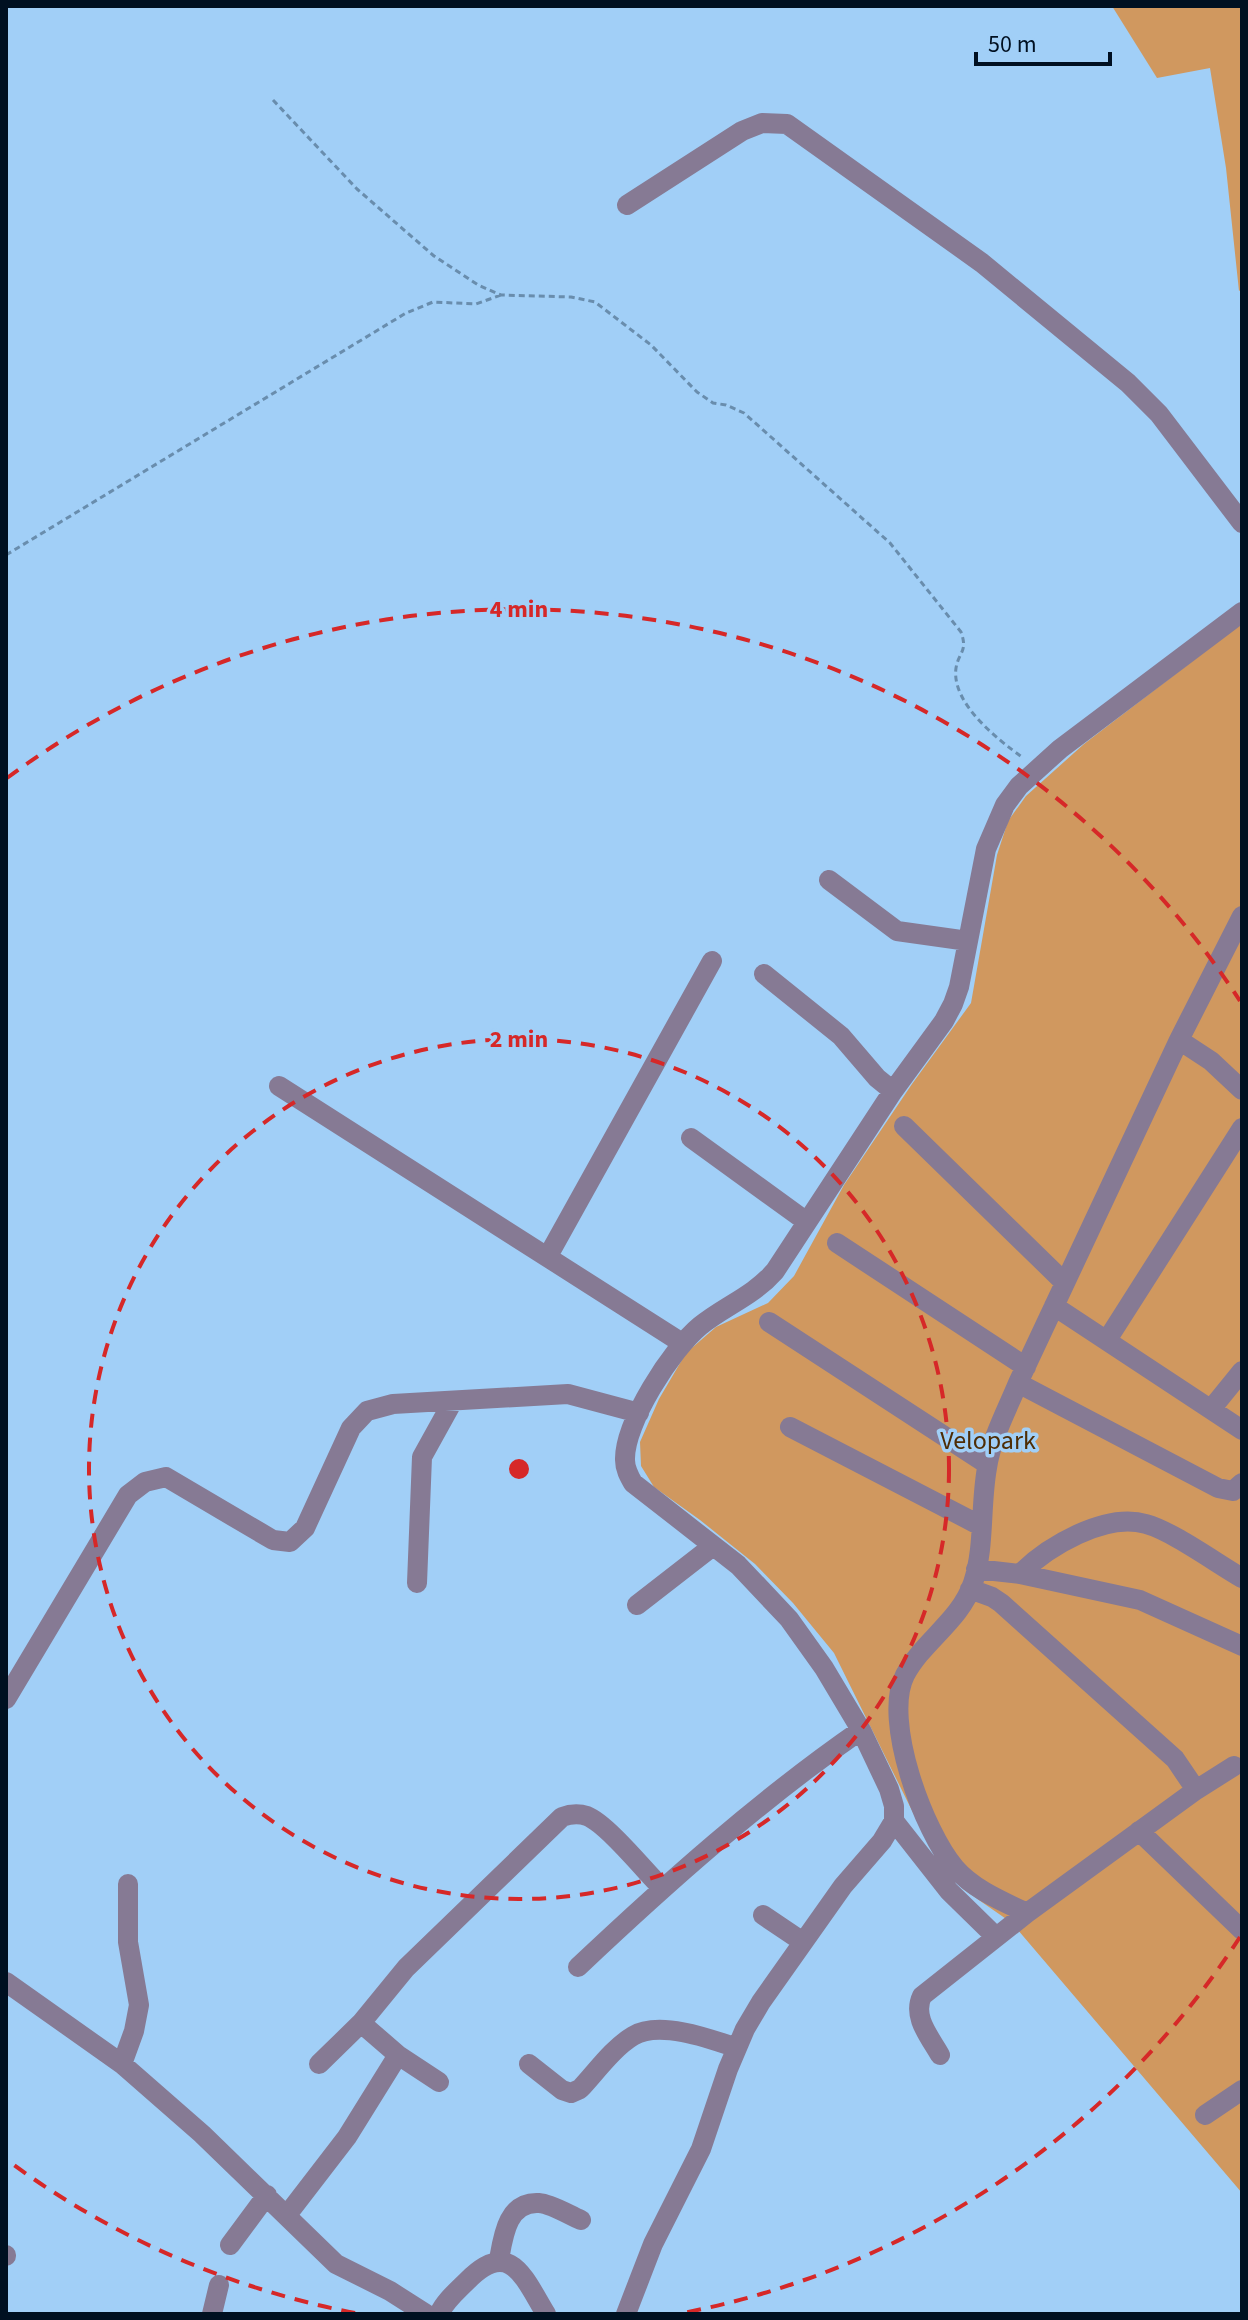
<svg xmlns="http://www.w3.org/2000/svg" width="1248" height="2320" viewBox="0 0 1248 2320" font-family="'Source Sans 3',sans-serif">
  <rect width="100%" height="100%" fill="#a1cff7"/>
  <path fill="#d0985f" d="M1112 6H1242V289L1239 291 1226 168 1210 68 1157 78Z
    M1242 623V2193L1012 1923 963 1889 932 1851 834 1653 793 1603 755 1564 700 1520 654 1487 641 1466 640 1442 659 1399 686 1353 716 1327 768 1303 794 1276 844 1185 912 1084 971 1003 997 855 1008 821 1026 796 1084 744Z"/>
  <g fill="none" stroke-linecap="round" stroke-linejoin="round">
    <path stroke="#698dad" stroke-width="3" stroke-dasharray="6 4" stroke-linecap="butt" d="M273 100 357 189 434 256 478 285 501 295 571 297 595 302 651 345 697 392 713 403 726 405 744 413 890 543 961 632C968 652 959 651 956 668 951 703 997 739 1022 757
      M6 555 406 313 433 302 476 304 501 295"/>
    <path stroke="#867a94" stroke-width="20" d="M627 205 742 131 762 123 787 124 982 263 1128 383 1159 414 1242 523
      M829 880 897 931 968 941
      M764 974 841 1036 877 1078 893 1091
      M1179 1040 1211 1061 1242 1090
      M279 1086 682 1343
      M904 1126 1065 1283
      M691 1138 807 1222
      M837 1243 1026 1367
      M548 1256 712 961
      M1054 1306 1242 1430
      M769 1322 987 1464
      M1107 1340 1242 1128
      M1018 1383 1218 1488 1233 1491 1242 1483
      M1212 1408 1242 1371
      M790 1427 981 1526
      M976 1569 1020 1574 1140 1600 1242 1646
      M1020 1574C1047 1547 1105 1512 1146 1524 1172 1531 1216 1563 1242 1578
      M417 1583 422 1457 453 1401
      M970 1589 992 1597 1001 1603 1175 1759 1196 1790
      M637 1605 713 1546
      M6 1699 128 1495 145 1482 166 1477 273 1540 290 1542 305 1528 351 1428 367 1411 393 1404 568 1394 639 1413
      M1234 1766 1196 1790 1027 1913C1002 1901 973 1889 955 1868 924 1832 882 1720 905 1675 923 1641 960 1621 973 1583 985 1547 980 1506 987 1468 991 1439 1007 1410 1018 1383L1179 1040 1242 916
      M894 1821 949 1891 995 1936
      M1139 1831 1242 1930
      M763 1915 803 1942
      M578 1967C667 1883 760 1800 861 1730
      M6 1982 122 2064 202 2134 336 2264 390 2291 426 2314
      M361 2023 398 2055 439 2082
      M940 2055C930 2037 912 2017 922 1996L1027 1913
      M122 2064 134 2031 139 2005 128 1942V1884
      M319 2064 361 2023 406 1968 562 1817C570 1814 578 1813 587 1816 607 1824 645 1871 662 1888
      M529 2064 562 2090 571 2093 580 2089C596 2072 613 2048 633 2036 659 2020 711 2039 737 2048
      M1205 2115 1242 2090
      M287 2215 347 2137 398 2055
      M230 2245 267 2195
      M6 2256V2255
      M499 2260C503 2237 507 2201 539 2203 552 2204 569 2215 581 2220
      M212 2314 219 2285
      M439 2314C445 2301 457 2291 467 2281 510 2237 524 2278 546 2314
      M626 2314 653 2244 701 2149 728 2069 745 2029 761 2002 843 1886 882 1841 894 1821V1806L889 1789 861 1730 824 1668 789 1619 738 1565 633 1483C629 1476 625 1469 625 1460 624 1423 672 1349 700 1326 726 1305 752 1297 775 1271L893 1091 944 1021 953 1004 959 987 986 849 1005 805 1019 786 1060 749 1242 612"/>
  </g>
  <g fill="none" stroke="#d62828" stroke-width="4" stroke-dasharray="14 10">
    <circle cx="519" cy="1469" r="430"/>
    <path d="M1240 1937A860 860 0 0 1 683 2313M355 2313A860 860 0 0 1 7 2160M7 778A860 860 0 0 1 1240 1001"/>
  </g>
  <g text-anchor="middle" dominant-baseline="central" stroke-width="7" stroke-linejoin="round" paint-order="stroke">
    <g font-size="26" fill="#4e2d05" stroke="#a1cff7">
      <text x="988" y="1440">Velopark</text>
    </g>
  </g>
  <circle cx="519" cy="1469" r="12" fill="#d62828" stroke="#a1cff7" stroke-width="4"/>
  <g font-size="24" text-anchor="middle" font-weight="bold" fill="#d62828" stroke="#a1cff7" stroke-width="7" stroke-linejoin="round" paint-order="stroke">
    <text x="519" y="617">4 min</text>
    <text x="519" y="1047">2 min</text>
  </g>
  <rect width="1248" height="2320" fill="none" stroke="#001021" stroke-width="16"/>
  <path d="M976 52v12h134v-12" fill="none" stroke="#001021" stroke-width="4"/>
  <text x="988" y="52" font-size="24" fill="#001021" stroke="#a1cff7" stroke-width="6" paint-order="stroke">50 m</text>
</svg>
